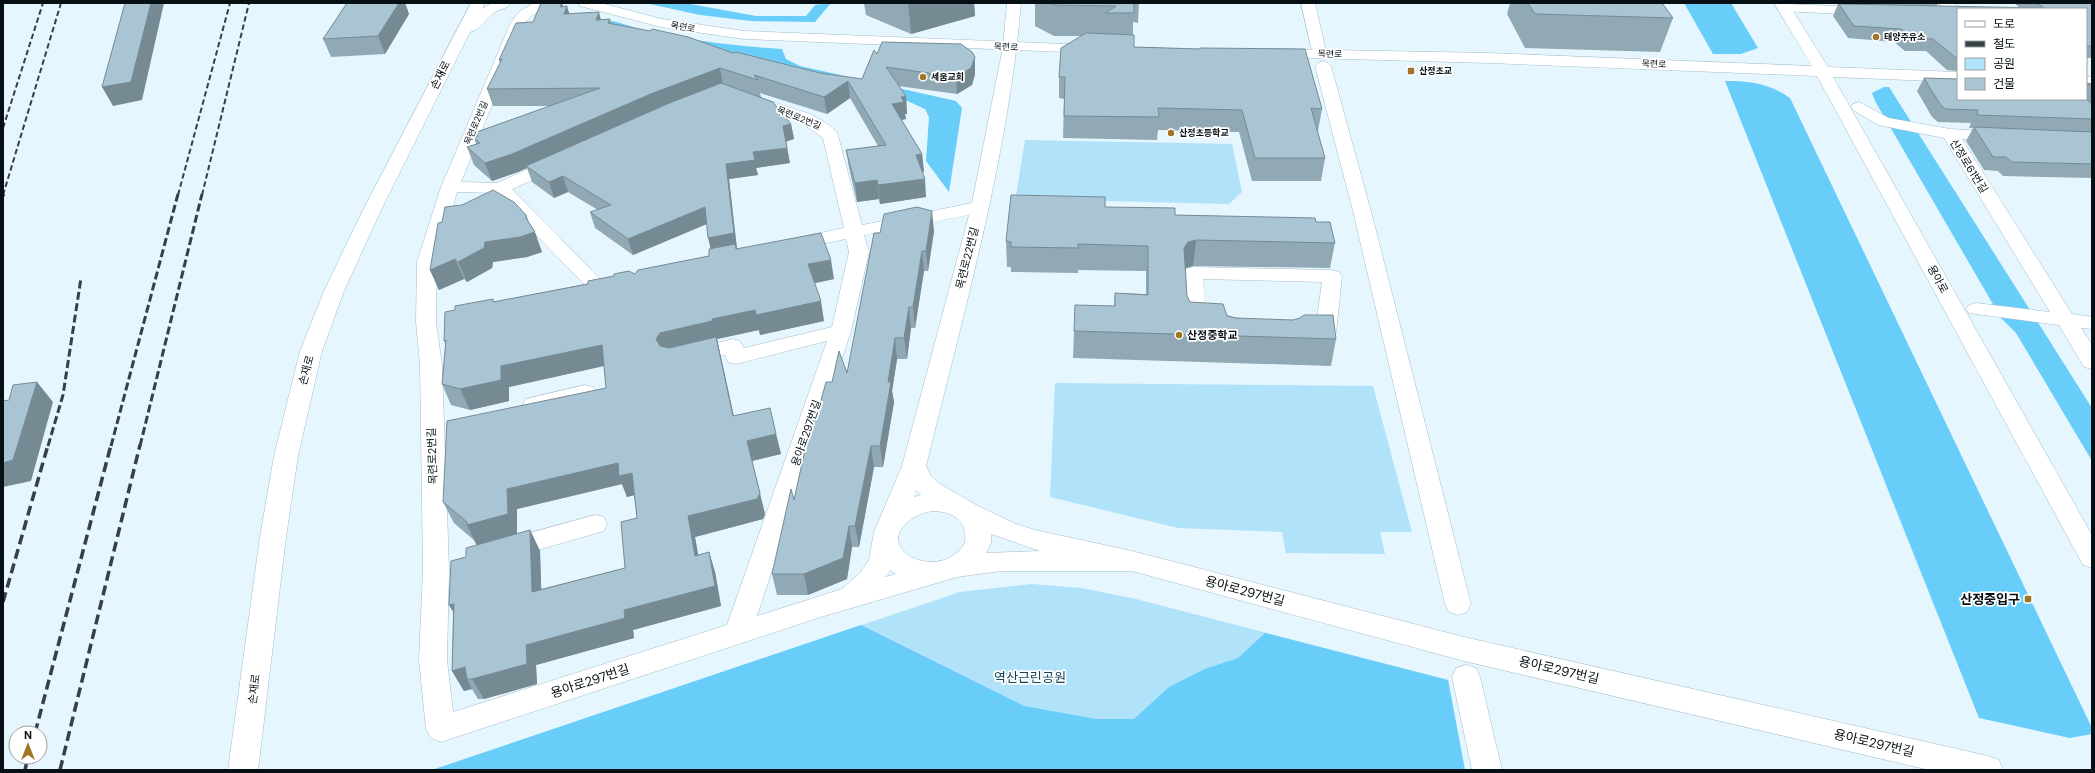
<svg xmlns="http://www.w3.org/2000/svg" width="2095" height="773" viewBox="0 0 2095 773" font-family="'DM Sans','Noto Sans KR',sans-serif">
  <rect width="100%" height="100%" fill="#e5f6ff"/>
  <path fill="#b0e2fa" d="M1025 140 1232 144 1242 192 1229 204 1021 199 1016 196Z
    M1055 383 1373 386 1412 532H1380L1385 554 1286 553 1282 532 1178 528 1050 497Z
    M1032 584 1081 588 1136 599 1448 680 1465 770H432L960 592Z"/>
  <path fill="#69cdfa" d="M645 3H685L756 16H806L815 5 831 3 815 22 751 21 700 15Z
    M1684 3H1731L1758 48 1741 54H1713Z
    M608 20C622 23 636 28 650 32 694 41 737 46 782 49L786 59 800 66 956 101 962 108 949 192 926 161 929 117 925 109 903 99 599 22Z
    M1725 81C1749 81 1769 83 1790 98L2092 728V734L2070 738 1979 718Z
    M1884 87H1889L2092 408V461L2016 333 2001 318 1875 101 1872 93Z
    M861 625 1024 706 1096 719H1134L1169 687 1205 669 1238 658 1265 633 1448 680 1465 770H432Z"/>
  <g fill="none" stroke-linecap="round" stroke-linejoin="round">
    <defs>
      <path id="minor" d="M534 3H551L530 17 525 23 461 182 497 183 551 159 557 158 563 159 566 163 563 167 512 189 606 285 603 289 596 291 589 289 495 193 457 192 437 262 436 322 442 365 449 569 447 660 453 712 727 625 827 341 736 364 728 362 725 355 691 363 683 361 680 356 683 351 733 339 740 341 744 348 832 327 849 252 846 239 793 250 786 248 784 244 786 240 844 228 823 138 799 121 745 103 743 100 745 97 751 95 810 114 829 125 837 132 862 225 972 203 1003 47 1007 3H1021C1008 158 963 315 926 466L931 476 940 484 978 506 1016 524 1035 530 1132 551 1464 637 1988 756 1999 760 2003 770H1929L1464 661 1132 571H1001L957 577 821 617 441 742 431 738 426 729 419 660 423 569 420 365 416 322 417 262 441 187 511 22 520 11ZM969 215 902 466 874 532 869 560 860 573 842 589 757 616 851 331 869 252 864 235ZM916 490 921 495 914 497ZM934 511C954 512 968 521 965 543 940 584 872 550 909 521 917 515 924 512 934 511ZM991 534 1040 551 986 553 991 543ZM890 570 896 574 885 577Z
        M1301 3H1315L1325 47 1323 50H1313L1311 47Z
        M1939 3H1954L1960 9H1958V18L1952 17Z
        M1785 4 1866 7 1871 8 1873 11 1871 14 1866 15 1780 11 1778 8 1780 5Z
        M1323 61 1328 63 1331 66 1372 215 1471 604 1467 612 1458 615 1449 612 1445 604 1354 215 1315 66 1318 63Z
        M1859 102 1889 118 1950 129 2005 132 2007 136 2005 140 1999 141 1962 139 2072 314 2092 317V329L2081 328 2092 345V369L2084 367 2059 325 1969 313 1966 309 1969 305 1976 303 2050 312 1944 138 1878 125 1853 110 1851 107 1853 104Z
        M1193 267 1332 270 1339 272 1342 276 1336 333 1333 338 1326 340 1298 339 1295 343 1288 345 1232 343 1225 341 1222 336 1221 329 1189 327 1186 322 1183 273 1186 269ZM1203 279 1322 282 1316 326 1287 325 1280 327 1277 331 1242 330 1241 323 1238 318 1206 316Z
        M585 385 593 387 596 392 593 397 534 412 526 409 523 404 526 399Z
        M595 515 604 517 607 524 604 531 506 559 497 556 493 549 497 542Z
        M1466 665 1476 668 1480 677 1502 770H1472L1452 677 1456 668Z"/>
      <path id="major" d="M471 3H485L482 9 492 3H511C507 9 500 9 495 12 486 18 481 30 470 32L381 210 344 291 322 351 298 456 286 537 258 770H228L260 537 274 456 300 351 324 291 363 210Z
        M578 3H601L662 19 744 31 1090 45 1095 46 1097 49 1095 52 1090 53 744 39 661 27 580 6Z
        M1774 3H1788L1828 67 1958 72V82L1833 77 2092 535V568L2083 565 1817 76 1489 63 1276 57 1271 56 1269 53 1271 50 1276 49 1489 53 1812 66Z
        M2086 77H2092V87H2086Z"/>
    </defs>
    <use href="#minor" stroke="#a2bdcb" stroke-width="1"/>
    <use href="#major" stroke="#a2bdcb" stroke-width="1"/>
    <use href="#minor" fill="#fff" fill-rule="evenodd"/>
    <use href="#major" fill="#fff" fill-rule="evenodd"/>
    <path stroke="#364046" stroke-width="2" stroke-dasharray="5.5 3" stroke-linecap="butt" d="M3 128 43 3
      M3 195 61 3
      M178 195 230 3
      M202 195 249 3"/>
    <path stroke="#364046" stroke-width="3" stroke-dasharray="8 3.5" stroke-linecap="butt" d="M3 196 4 194
      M48 446 63 395 81 278
      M111 446 178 194
      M140 446 202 194"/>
    <path stroke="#364046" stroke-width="3.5" stroke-dasharray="10 5" stroke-linecap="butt" d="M3 602 48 445
      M35 733 111 445
      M25 770 28 757
      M60 770 140 445"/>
  </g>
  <path fill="#91a9b5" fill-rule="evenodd" d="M347 3H405L409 14 385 54 331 57 323 39Z
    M541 3H562L563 7 570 14 600 19H610L611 23 733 53 820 73 862 79 877 54 975 74 972 85 957 94 898 86 906 96 907 114H905L906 119 902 120 922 154 924 172H922L926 197 880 204 879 199 857 202 849 168 846 150 878 146 850 98 827 114 760 93 761 97 791 124 794 139 786 141 790 163 756 168 758 175 729 179 737 249 834 279 814 283 824 321 760 335 759 330 717 339 734 416 776 434 781 454 752 461 765 514 763 519 695 537 698 555 709 552 715 572 721 606 633 630 634 638 536 665 537 684 484 699H478L472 689 464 691 452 671 453 611 449 605 466 557 477 545 475 541 454 523 443 502 606 388 604 366 509 387V401L470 410 451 405 442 384 446 345 444 341 494 302 635 274 709 256 711 249 707 224 633 255 595 228 590 212 598 210 568 192 554 198 532 182 527 168 518 172 492 181 474 165 467 147 476 144 474 138 476 137 474 133 550 106H493L487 89 500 63 499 60 533 22ZM622 484 627 497 634 495 637 518 625 568 541 589 540 551 530 530 517 534V509Z
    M864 3H974L975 16 911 34 866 15Z
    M1035 3H1139L1138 23 1133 22V35L1134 47 1200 49V48L1322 109 1318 131H1317L1325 158 1321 181H1252L1239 132 1158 130 1157 140 1063 138 1064 99 1059 98V77L1081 36H1054L1035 26Z
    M1510 3H1662L1673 18 1660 52 1525 48 1507 14Z
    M1830 3H1938L1937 6 2020 8 2014 3H2092V58H2086V9H1958V71L1947 70 1926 51H1905L1894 42 1848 38 1833 16 1838 4H1831Z
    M1924 78 2086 99V83L2092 84V178L2003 176 1998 171 1984 170 1966 141 1973 128H1969L1971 123 1938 122 1932 117 1917 91Z
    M1105 207 1175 215 1316 222 1335 243 1330 268 1193 266 1185 268 1187 296 1190 302 1236 318 1336 339 1331 366 1073 358 1074 331 1114 306 1115 293 1146 294V271L1078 270V273L1011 272V267H1007L1006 241Z
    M442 222 530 224 542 252 527 257 493 262 492 268 467 282 464 279 439 290 430 270Z
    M934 231 928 271H924L915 328H911L907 359H897L892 391 894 402 883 467H874L859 547H852L847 579 808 595H777L772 574 794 500 817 415 832 382 847 373Z"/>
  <path fill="#768a94" d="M151 3H164L142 100 113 106 102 87Z
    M399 3H405L409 14 385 54 378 36Z
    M562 3 565 13 567 6 572 22 565 23 560 7Z
    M908 3H974L975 16 911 34Z
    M599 12 603 29 596 20Z
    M975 57V74L972 85 957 94 956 77Z
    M720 68 723 85 526 166 527 168 518 172 492 181 485 163 653 93Z
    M848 81 850 98 827 114 824 97Z
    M906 96 907 114H905L906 119 894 121 892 104 901 97Z
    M791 124 794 139 785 142 783 126Z
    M787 148 790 163 756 168 758 175 729 179 737 249 712 254 708 238 726 164 753 152Z
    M922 154 924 172 918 173 916 155Z
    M563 176 568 192 554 198 549 182Z
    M925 179 926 197 880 204 878 185Z
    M877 180 879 199 857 202 855 183Z
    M705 207 709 223 633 255 628 239Z
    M932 211 934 231 928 271 926 251Z
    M526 215 533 233 535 232 542 252 527 257 493 262 492 268 467 282 458 262 485 242 526 218Z
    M1196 240 1193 266 1186 268 1182 273 1184 248 1188 242Z
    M922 251 924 271 915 328 913 307Z
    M455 259 464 279 439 290 430 270Z
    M831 260 834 279 811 284 808 264Z
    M821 301 824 321 760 335 756 315Z
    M909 307 911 328 907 359 904 338Z
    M755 310 759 330 717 339 738 437 662 359 656 339 660 333 712 319Z
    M895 338 897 359 892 391 894 402 883 467 880 446 888 382Z
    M602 345 608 365 509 387V401L470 410 460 389 501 366Z
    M37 382 53 402 31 481 3 487V463Z
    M776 434 781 454 752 461 765 514 763 519 695 537 702 576 695 556 688 516 747 441Z
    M871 446 874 467 859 547 855 526Z
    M618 463 632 473 639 494 627 497 622 484 517 509V535L477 546 467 525 507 489Z
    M849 526 852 547 847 579 808 595 804 574Z
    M530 530 540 551 542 612 532 592Z
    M709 552 715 572 721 606 633 630 634 638 536 665 537 684 484 699 472 679 526 645 624 610Z
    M454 604 461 625 449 605Z
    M465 667 467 679 472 689 464 691 452 671Z"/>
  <path fill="#a9c5d3" stroke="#768a94" d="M125 3H151L131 82 102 87Z
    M347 3H399L378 36 323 39Z
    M541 3H562L560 7 567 6 564 14 599 12 596 20 610 19 608 23 650 31 652 29 688 37 733 53 736 52 820 73 862 79 874 50 877 54 882 42 961 44 972 52 975 57 971 68 956 77 886 67 906 96 901 97 904 102 892 104 922 154 916 155 925 179 878 185 877 180 855 183 846 150 886 145 848 81 824 97 754 75 758 80 720 68 653 93 512 154 485 163 467 147 480 143 474 138 478 136 474 133 600 88 487 89 502 59 499 60 516 23 533 22Z
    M1050 3H1134V13H1105L1116 6 1054 5Z
    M1528 3H1662L1673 18 1535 14Z
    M2037 3H2092V46H2086V9H1958V58L1955 57 1933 39 1911 38 1901 29 1854 26 1839 4 2044 8Z
    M1086 33 1134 35V47L1200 49V48L1305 49 1322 109 1311 108 1325 158H1255L1242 110 1158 108 1159 117 1064 116 1065 77H1059L1061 48Z
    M1924 78 1958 79V99H2086L2092 104V119L1977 115 1978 110 1945 109 1940 104Z
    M721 83 773 102 791 124 783 126 787 148 753 152 755 160 726 164 734 233 708 238 705 207 628 239 590 212 611 205 563 176 549 182 526 166 667 104Z
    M2086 83 2092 84V85H2086Z
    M1974 127 2092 132V164L2012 162 2006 157H1993Z
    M493 190 514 202 526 215V218L535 232 520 237 485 242 484 248 458 262 455 259 430 270 438 223 442 222 445 207 462 205Z
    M1011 195 1105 197V207L1175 208V215L1315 218 1316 222H1330L1335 243 1196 240 1188 242 1184 248 1187 296 1190 302 1223 304 1227 316 1236 318 1293 320 1300 318 1304 315H1333L1336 339 1074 331 1075 305 1115 306V293L1148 295V246L1078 244V248L1011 247V242L1006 241Z
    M917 207 932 211 926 251H922L913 307H909L904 338H895L888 382H891L880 446H871L855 526H849L843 558 804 574H772L791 489 794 500 810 427 814 415H817L826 382H832L839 351 847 373 874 233H880L884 214Z
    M821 233 831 260 808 264 821 301 756 315 755 310 712 319V321L660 333 656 339 660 346 669 348 716 337 733 416 770 408 776 434 747 441 760 493 757 499 688 516 695 556 709 552 715 586 624 610 625 618 526 645 527 664 472 679H467L465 667 452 671 454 604 449 605 451 561 466 557V548L530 530 532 592 625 568 621 522 637 518 632 473 619 476 618 463 507 489 508 514 467 525V522L443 502 447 421 606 388 602 345 501 366V380L460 389 442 384 446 340 444 341 445 312 455 310V306L493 299V302L588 284V281L614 276V274L629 271 635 274 638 270 709 256V249L735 244 736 249Z
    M37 382 13 460 3 463V401L9 400 13 385Z"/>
  <g fill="#a07625" stroke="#fff" stroke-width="1.5">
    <circle cx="1876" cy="37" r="4"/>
    <rect x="1407" y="67" width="8" height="8" rx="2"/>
    <circle cx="923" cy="77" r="4"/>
    <circle cx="1171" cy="133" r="4"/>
    <circle cx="1179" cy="335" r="4"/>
    <rect x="2024" y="595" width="8" height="8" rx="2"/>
  </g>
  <g text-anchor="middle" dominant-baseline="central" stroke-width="3.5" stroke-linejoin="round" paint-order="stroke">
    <g font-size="9" fill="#060f14" stroke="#fff">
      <text transform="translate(683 27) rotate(10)">목련로</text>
      <text transform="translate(1006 47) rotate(2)">목련로</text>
      <text transform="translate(1330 54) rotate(1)">목련로</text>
      <text transform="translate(1654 64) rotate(2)">목련로</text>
      <text transform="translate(799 118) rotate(22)">목련로2번길</text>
      <text transform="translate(476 123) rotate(-67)">목련로2번길</text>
    </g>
    <g font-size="9" font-weight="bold" fill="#060f14" stroke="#fff" text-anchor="start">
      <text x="1884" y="37">태양주유소</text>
      <text x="1419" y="71">산정초교</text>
      <text x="931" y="77">세움교회</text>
      <text x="1179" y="133">산정초등학교</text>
    </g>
    <g font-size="11" fill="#060f14" stroke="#fff">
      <text transform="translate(440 75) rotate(-63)">손재로</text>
      <text transform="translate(1969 166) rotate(58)">산정로61번길</text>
      <text transform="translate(967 258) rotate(-76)">목련로22번길</text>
      <text transform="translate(1938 279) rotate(61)">용아로</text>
      <text transform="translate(306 370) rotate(-75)">손재로</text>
      <text transform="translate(806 433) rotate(-71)">용아로297번길</text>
      <text transform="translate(432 456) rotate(-92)">목련로2번길</text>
      <text transform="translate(254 689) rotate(-83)">손재로</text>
    </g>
    <g font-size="11" font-weight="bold" fill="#060f14" stroke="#fff" text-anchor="start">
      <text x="1187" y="335">산정중학교</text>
    </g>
    <g font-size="13" fill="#060f14" stroke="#fff">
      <text transform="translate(1245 591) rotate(15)">용아로297번길</text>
      <text transform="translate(1559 670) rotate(13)">용아로297번길</text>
      <text transform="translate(590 681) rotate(-18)">용아로297번길</text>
      <text transform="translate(1874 743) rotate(13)">용아로297번길</text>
    </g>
    <g font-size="13" font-weight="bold" fill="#060f14" stroke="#fff" text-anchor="end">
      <text x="2020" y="599">산정중입구</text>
    </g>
    <g font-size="13" fill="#164255" stroke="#fff">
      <text x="1030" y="677">역산근린공원</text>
    </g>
  </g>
  <rect width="2095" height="773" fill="none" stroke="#060f14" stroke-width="8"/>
  <rect x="1957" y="8" width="130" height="92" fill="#ffffff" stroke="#9b9fa1"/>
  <rect x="1965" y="21" width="20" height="6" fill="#ffffff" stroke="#9b9fa1"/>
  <text x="1993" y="28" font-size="12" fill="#060f14">도로</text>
  <rect x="1965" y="41" width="20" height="6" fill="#364046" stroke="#9b9fa1"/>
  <text x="1993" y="48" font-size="12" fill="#060f14">철도</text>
  <rect x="1965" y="58" width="20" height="12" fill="#b0e2fa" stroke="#9b9fa1"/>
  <text x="1993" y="68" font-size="12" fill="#060f14">공원</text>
  <rect x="1965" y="78" width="20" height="12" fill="#a9c5d3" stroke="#9b9fa1"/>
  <text x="1993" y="88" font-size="12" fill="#060f14">건물</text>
  <g transform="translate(28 745)"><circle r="19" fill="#ffffff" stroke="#9b9fa1"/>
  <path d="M0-3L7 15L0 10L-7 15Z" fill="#a07625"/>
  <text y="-6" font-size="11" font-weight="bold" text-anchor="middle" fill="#060f14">N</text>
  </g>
</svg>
